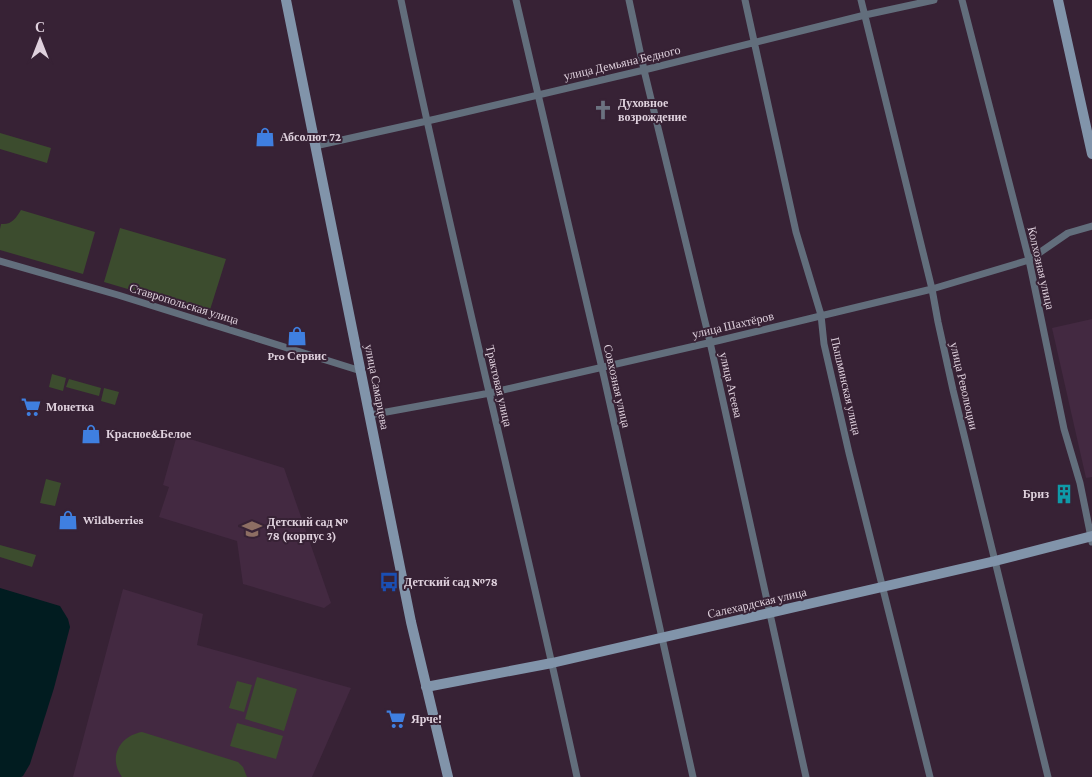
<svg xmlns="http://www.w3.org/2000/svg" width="1092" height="777" viewBox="0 0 1092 777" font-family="'Crimson Pro',serif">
  <rect width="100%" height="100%" fill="#372235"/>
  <path fill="#432941" d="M1092 319V477L1086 478 1052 328Z
    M177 435 284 468 331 603 324 608 243 584 237 541 159 517 169 487 163 485Z
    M123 589 203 614 197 645 351 688 312 777H73Z"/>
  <path fill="#3c4c2e" d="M0 133 51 148 47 163 0 149Z
    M21 210 95 232 83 274 0 250V229L1 224C12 225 16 218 21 210Z
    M120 228 226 259 209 313 104 282Z
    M52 374 66 378 63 391 49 387Z
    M69 379 101 388 99 396 66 387Z
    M104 388 119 392 115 405 101 401Z
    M46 479 61 483 55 506 40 503Z
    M0 545 36 555 32 567 0 557Z
    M257 677 297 689 284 731 245 719Z
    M237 681 252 685 244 712 229 708Z
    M237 723 283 736 276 759 230 746Z
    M142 732 238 762 243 767 247 777H122C108 758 119 736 142 732Z"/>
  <path fill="#011c20" d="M0 588 60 606 68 619 70 627 54 688 30 764 23 776 21 777H0Z"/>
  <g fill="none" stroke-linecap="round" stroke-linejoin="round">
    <path stroke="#626e7c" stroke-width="7" d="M401 0C455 260 521 518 577 777
      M516 0 604 377 693 777
      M629 0 644 70 710 342 806 777
      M745 0 796 232 821 315 824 344 849 453 930 777
      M861 0 932 289 938 322 953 390 1048 777
      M962 0 1029 260 1064 429 1080 483 1092 542
      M315 146 436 119 644 70 865 15 934 0
      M0 261 118 295 361 371
      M370 415 490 393 721 340 932 289 1029 260 1068 233 1092 226"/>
    <path stroke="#8194aa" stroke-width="10" d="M286 0 411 622 448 777
      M1058 0 1092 154
      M426 687 552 663 995 561 1092 536"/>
  </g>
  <defs>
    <symbol id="church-bare" viewBox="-9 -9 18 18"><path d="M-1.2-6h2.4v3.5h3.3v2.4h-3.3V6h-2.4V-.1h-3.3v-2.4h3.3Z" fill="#6b7280" stroke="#372235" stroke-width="2.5" paint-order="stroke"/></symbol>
    <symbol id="shop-bare" viewBox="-9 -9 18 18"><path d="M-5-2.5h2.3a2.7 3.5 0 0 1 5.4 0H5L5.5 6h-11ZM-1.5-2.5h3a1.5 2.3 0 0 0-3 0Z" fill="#3f7fe0" stroke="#372235" stroke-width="2.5" paint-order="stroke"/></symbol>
    <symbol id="supermarket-bare" viewBox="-9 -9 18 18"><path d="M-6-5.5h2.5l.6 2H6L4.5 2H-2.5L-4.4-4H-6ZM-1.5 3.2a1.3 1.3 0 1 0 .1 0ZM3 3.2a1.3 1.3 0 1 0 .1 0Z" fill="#3f7fe0" stroke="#372235" stroke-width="2.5" paint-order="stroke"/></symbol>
    <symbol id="building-bare" viewBox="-9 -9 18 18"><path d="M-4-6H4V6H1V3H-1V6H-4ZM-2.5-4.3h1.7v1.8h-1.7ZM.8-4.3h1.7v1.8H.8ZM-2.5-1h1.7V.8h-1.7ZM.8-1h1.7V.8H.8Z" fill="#0f9aa8" stroke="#372235" stroke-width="2.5" paint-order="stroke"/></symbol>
    <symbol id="school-bare" viewBox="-9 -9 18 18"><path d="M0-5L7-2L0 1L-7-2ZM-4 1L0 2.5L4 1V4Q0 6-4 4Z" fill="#8d6e63" stroke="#372235" stroke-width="2.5" paint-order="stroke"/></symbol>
    <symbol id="bus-bare" viewBox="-9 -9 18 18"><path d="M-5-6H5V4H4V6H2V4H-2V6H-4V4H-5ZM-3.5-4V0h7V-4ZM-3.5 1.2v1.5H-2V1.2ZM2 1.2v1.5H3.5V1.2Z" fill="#1a4fb4" stroke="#372235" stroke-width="2.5" paint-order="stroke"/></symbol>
  </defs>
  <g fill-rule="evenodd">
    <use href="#church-bare" x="589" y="96" width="28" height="28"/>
    <use href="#shop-bare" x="251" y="123" width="28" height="28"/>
    <use href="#shop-bare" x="283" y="322" width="28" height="28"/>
    <use href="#supermarket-bare" x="17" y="393" width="28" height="28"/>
    <use href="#shop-bare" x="77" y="420" width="28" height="28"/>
    <use href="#building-bare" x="1050" y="480" width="28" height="28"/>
    <use href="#shop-bare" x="54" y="506" width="28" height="28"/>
    <use href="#school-bare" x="238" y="515" width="28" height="28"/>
    <use href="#bus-bare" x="375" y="568" width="28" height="28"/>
    <use href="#supermarket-bare" x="382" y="705" width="28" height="28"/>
  </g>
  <g text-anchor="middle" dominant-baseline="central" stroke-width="4" stroke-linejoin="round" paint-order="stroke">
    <g font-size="12" fill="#dfd1dd" stroke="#372235">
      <text transform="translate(622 63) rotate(-13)">улица Демьяна Бедного</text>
      <text transform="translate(1041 268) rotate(77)">Колхозная улица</text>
      <text transform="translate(184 304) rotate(17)">Ставропольская улица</text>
      <text transform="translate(733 325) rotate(-13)">улица Шахтёров</text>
      <text transform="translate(731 385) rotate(77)">улица Агеева</text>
      <text transform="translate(499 386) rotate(77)">Трактовая улица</text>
      <text transform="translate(617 386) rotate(77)">Совхозная улица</text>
      <text transform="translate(846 386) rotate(77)">Пышминская улица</text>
      <text transform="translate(964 386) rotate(77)">улица Революции</text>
      <text transform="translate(377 387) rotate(79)">улица Самарцева</text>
      <text transform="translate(757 603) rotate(-13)">Салехардская улица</text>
    </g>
    <g font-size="12" font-weight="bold" fill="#dfd1dd" stroke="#372235" text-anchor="start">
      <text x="618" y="103">Духовное<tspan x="618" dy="14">возрождение</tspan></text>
      <text x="280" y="137">Абсолют 72</text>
      <text x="297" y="356" text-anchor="middle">Pro Сервис</text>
      <text x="46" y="407">Монетка</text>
      <text x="106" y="434">Красное&amp;Белое</text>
      <text x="1049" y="494" text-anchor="end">Бриз</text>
      <text x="83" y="520">Wildberries</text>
      <text x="267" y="522">Детский сад №<tspan x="267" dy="14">78 (корпус 3)</tspan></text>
      <text x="404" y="582">Детский сад №78</text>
      <text x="411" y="719">Ярче!</text>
    </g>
  </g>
  <g transform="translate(40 40)" stroke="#372235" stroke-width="4" paint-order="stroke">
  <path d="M0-4L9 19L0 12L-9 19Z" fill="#dfd1dd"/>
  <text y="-8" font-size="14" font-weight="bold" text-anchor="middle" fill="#dfd1dd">С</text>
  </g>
</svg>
